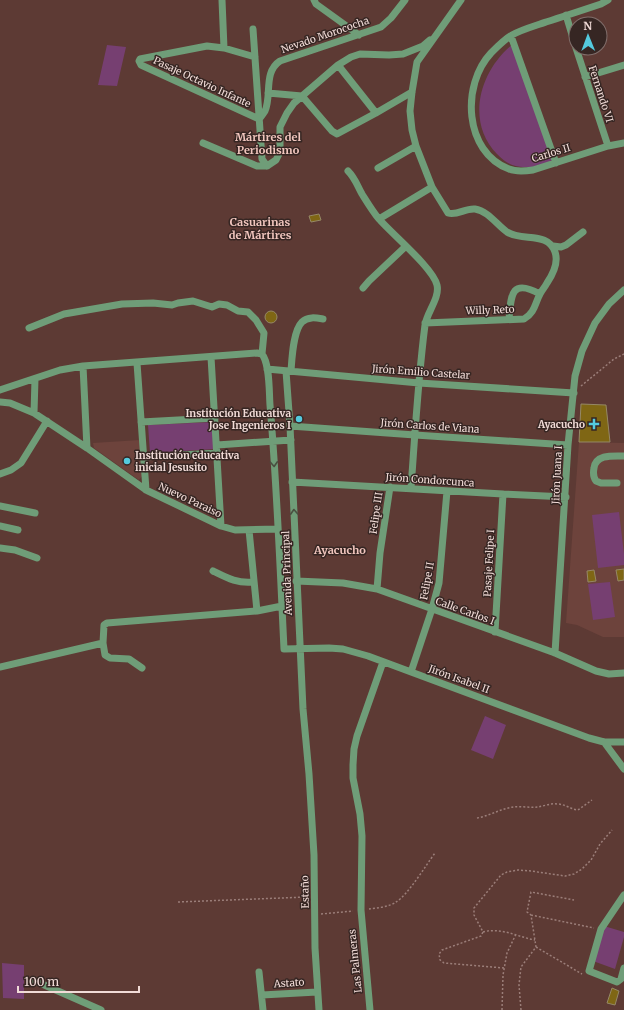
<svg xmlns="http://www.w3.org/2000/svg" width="624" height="1010" viewBox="0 0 624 1010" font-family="Merriweather,serif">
  <rect width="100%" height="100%" fill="#5d3a34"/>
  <path fill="#6d433c" d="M140 440 143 475 139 480 94 448 93 443Z
    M579 442 624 443V637H603L577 625 566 623Z"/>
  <path fill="#763f71" d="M513 44 552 160C546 166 537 167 529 167 514 168 507 164 497 154 465 121 480 70 513 44Z
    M107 45 126 47 117 86 98 85Z
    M214 422 215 449 150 453 148 425Z
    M619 512 624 554V565L598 568 592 515Z
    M610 582 615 617 593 620 588 584Z
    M485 716 506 725 493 759 471 750Z
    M604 926 624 932V937L615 969 593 961Z
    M2 963 24 965V999L3 998Z"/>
  <path fill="#7f6614" stroke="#958866" d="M319 214 321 220 311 222 309 216Z
    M265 317a6 6 0 1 1 12 0a6 6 0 1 1-12 0Z
    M581 404 606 405 610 442H579Z
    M624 569V580L618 581 616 570Z
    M594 570 596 581 588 582 587 571Z
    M612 988 619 991 615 1005 607 1003Z"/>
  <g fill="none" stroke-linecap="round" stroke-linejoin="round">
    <path stroke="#9b7e79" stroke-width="1.5" stroke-dasharray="2 2" stroke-linecap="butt" d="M581 386 614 359 624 354
      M477 818C489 816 500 809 513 807 521 806 530 808 538 807 544 806 551 803 557 804 565 804 570 809 578 810L592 800
      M178 902 307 897
      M369 909C377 908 389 907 396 902 408 895 426 865 435 853
      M321 914 353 911
      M531 915 594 928
      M483 932C501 927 518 937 535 940
      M536 947 582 974
      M504 968 444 963 440 960 439 954 442 950 481 936 483 932 474 915V908L501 875 507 872 518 870 531 871 565 876 574 874 582 869 591 860 600 844 612 830
      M502 1010 503 975 507 953 516 934
      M521 1010 519 985 521 967 536 947 531 915 527 912 531 892 574 900"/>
    <path stroke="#6f9d78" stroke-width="7" d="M222 0 224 48
      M314 0 316 4 359 35
      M608 0 601 4C583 10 565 16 546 22 535 26 523 29 512 35 505 39 497 47 491 53 461 85 464 152 509 169 516 172 526 171 533 170L608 146 624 143
      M566 15 576 48
      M253 29 262 159 267 166
      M511 36 556 163
      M576 48 608 146
      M255 57 224 48 207 46 140 59 139 61 141 65 259 119C261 117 263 114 265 111 272 96 263 72 280 61L381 27 391 18 405 0
      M338 65 376 113
      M585 77 624 65
      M268 93 302 96 332 131 337 134 376 113 412 92
      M203 143 257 166H267
      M267 166 276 160 280 152V127L287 113 294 103 338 65 351 57 360 54 389 55 403 54 423 46 430 40
      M378 168 416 146
      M348 171C355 178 357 185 362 194 367 202 373 212 379 219 392 234 433 268 437 285 440 298 427 312 425 325 418 379 415 434 411 488
      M379 219 432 187
      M553 246 561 247 566 245 583 232
      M363 288 369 281 405 247
      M509 319C511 295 511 278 540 294
      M425 323 524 319C535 313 535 303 540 294 542 290 545 287 547 283 553 274 559 263 555 252 548 231 522 242 507 232 497 225 488 211 475 209 465 208 457 216 448 213L432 187 416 146 412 130 410 111 412 92 417 62 461 0
      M29 328 64 314 122 304 153 303 172 305 178 303 193 301 212 307 219 304 227 305 238 311 248 312 256 320 264 333 262 354
      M262 354C270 364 269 392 270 405 277 486 280 567 284 649L329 648 343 649 368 656 589 738 604 742H624
      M211 357 221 526
      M137 363 146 490
      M83 366 87 448
      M267 369 419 383 574 393
      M286 371 290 426 303 709 309 774 314 855 315 948 319 1010
      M291 371C292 358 293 331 302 322 308 316 317 318 323 319
      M0 390 60 370 83 366 257 353 262 354
      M0 402 10 403 34 413 87 448 146 490 221 526 235 530 278 529
      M34 413 35 379
      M141 422 215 418
      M290 426 415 435 568 445
      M217 445 291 440
      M143 457 218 453
      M0 474 11 470 21 463 47 421
      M292 482 503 494 566 497
      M617 483H601L596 481C593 477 593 473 594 468 596 454 613 456 624 456
      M0 506 35 513
      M0 526 18 530
      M249 530 257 611
      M0 548 15 550 37 558
      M213 571C227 578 238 584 254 582
      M296 581 343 583 377 589 555 653 596 671 609 674 624 673
      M377 589 380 553 390 487
      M495 632 503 494
      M555 653 568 445 575 376 582 351 595 323 609 304 624 290
      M0 667 103 643
      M142 668 129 659 110 658 105 655 103 643 104 625 107 623 257 611 282 606
      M411 672 432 609 439 583 447 491
      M604 742 624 769
      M624 895 601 929 589 971 617 982 621 979 624 968
      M259 972 263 1010
      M33 980 101 1010
      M262 995 317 992
      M370 1010 361 910 362 836 360 814 353 778V765L354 749 357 736 383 662"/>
  </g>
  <defs><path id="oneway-chevron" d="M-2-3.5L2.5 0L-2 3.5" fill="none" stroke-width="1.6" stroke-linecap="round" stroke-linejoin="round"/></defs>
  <g stroke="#4a5041">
    <use href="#oneway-chevron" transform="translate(274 464) rotate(87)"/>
    <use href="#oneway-chevron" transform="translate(294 512) rotate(-93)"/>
  </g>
  <g fill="#54cade" stroke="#362623" stroke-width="1.5">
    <circle cx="299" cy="419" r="4"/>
    <path d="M592 418h4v4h4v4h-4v4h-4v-4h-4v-4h4z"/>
    <circle cx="127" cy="461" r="4"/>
  </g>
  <g text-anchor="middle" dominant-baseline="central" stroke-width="3" stroke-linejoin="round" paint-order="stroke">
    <g font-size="10" fill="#f1dbd7" stroke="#362623">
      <text transform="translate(325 35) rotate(-19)">Nevado Morococha</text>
      <text transform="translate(202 82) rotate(25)">Pasaje Octavio Infante</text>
      <text transform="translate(601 94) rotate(72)">Fernando VI</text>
      <text transform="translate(551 153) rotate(-17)">Carlos II</text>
      <text transform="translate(490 310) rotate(-2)">Willy Reto</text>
      <text transform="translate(421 372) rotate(4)">Jirón Emilio Castelar</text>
      <text transform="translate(430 426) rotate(4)">Jirón Carlos de Viana</text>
      <text transform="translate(557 475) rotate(-87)">Jirón Juana I</text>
      <text transform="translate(430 480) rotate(4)">Jirón Condorcunca</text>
      <text transform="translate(190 500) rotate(25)">Nuevo Paraiso</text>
      <text transform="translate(376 513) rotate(-82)">Felipe III</text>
      <text transform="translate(489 563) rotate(-87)">Pasaje Felipe I</text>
      <text transform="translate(287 573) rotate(-92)">Avenida Principal</text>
      <text transform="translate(427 581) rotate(-80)">Felipe II</text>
      <text transform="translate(465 611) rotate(20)">Calle Carlos I</text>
      <text transform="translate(459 679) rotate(20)">Jirón Isabel II</text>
      <text transform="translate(305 892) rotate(-91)">Estaño</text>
      <text transform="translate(355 961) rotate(-96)">Las Palmeras</text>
      <text transform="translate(289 983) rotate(-4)">Astato</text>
    </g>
    <g font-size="10" font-weight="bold" fill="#f1dbd7" stroke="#362623" text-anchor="end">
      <text x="291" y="413">Institución Educativa<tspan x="291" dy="12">Jose Ingenieros I</tspan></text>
      <text x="585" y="424">Ayacucho</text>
      <text x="135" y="455" text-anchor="start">Institución educativa<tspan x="135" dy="12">inicial Jesusito</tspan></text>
    </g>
    <g font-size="11" font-weight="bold" fill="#f1c6be" stroke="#362623">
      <text x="268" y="137">Mártires del<tspan x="268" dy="13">Periodismo</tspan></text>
      <text x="260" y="222">Casuarinas<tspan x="260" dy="13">de Mártires</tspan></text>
      <text x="340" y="550">Ayacucho</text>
    </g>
  </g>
  <g transform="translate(588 36) rotate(359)"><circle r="19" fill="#362623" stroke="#816e6b"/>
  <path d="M0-3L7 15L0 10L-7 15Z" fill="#54cade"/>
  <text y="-6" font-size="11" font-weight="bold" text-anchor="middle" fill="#f1dbd7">N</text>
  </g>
  <path d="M18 986v6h121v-6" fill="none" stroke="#f1dbd7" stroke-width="2"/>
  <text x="24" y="986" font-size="12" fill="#f1dbd7" stroke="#362623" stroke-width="3" paint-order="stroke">100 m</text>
</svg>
